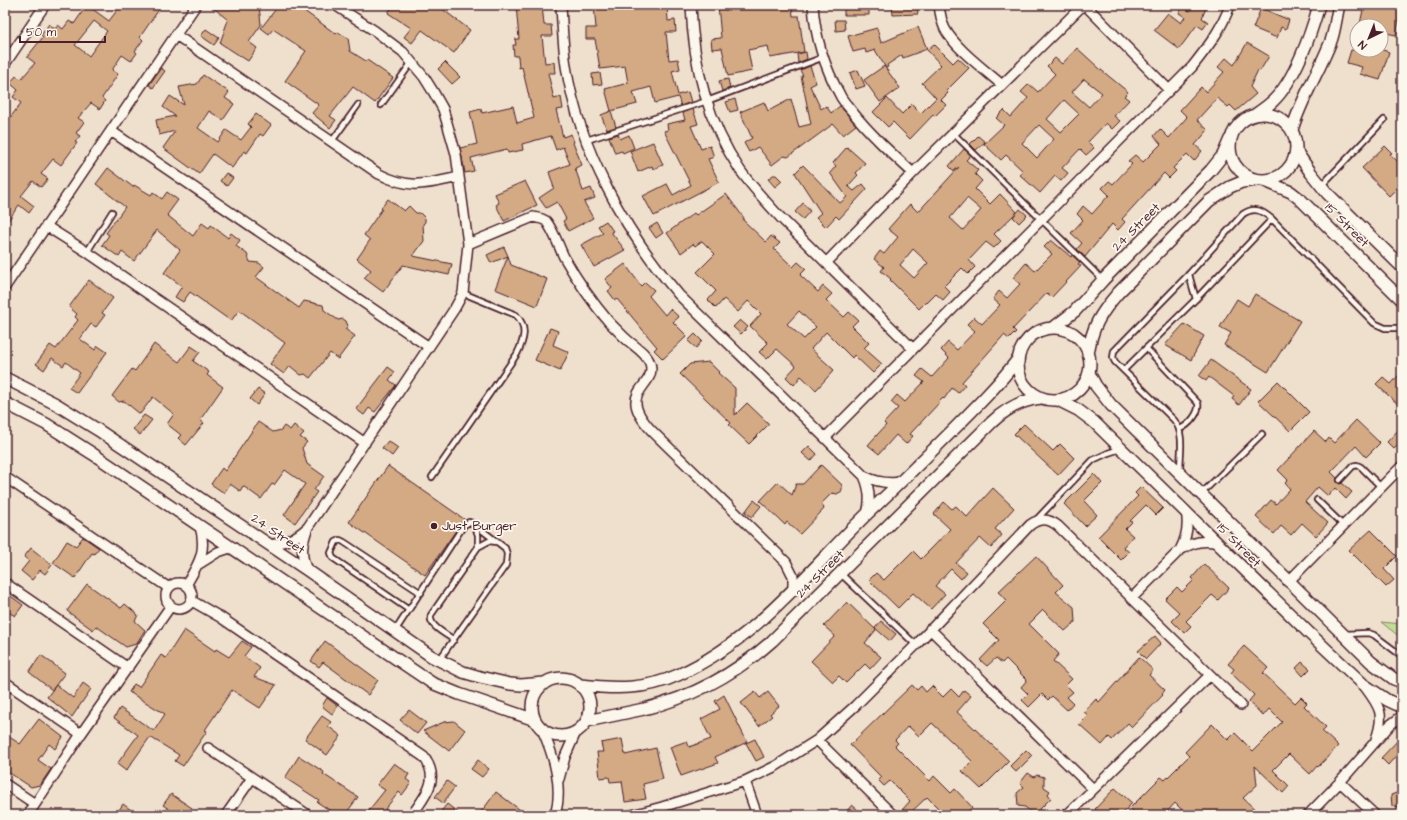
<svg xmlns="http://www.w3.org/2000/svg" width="1407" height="820" viewBox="0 0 1407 820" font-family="'Architects Daughter',sans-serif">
  <rect width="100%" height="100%" fill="#efe0cd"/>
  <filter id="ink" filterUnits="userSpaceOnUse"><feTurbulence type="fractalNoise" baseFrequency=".025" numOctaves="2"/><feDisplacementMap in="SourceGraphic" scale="8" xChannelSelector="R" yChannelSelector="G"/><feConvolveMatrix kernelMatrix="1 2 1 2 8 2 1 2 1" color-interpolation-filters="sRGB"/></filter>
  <g filter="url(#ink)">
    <path fill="#c2df97" stroke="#867f61" d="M1381 622 1402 624V638L1400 637Z"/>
    <path fill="#d3aa84" stroke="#4a1f2b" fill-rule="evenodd" d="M87 5 109 21 121 5H162L140 37 143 40 135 51 137 53 131 61 122 55 112 70 118 74 102 98 105 101 100 109 91 103 78 118 84 122 76 133 80 136 75 142 77 143 61 165 53 159 41 174 48 179 41 187 33 181 21 196 34 206 29 213 19 205 5 225V114L10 118 21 103 13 97 18 90 10 83 16 76 21 79 35 63 27 57 43 37 41 35 49 24 55 29 58 25 63 29 69 21 74 24ZM94 21 107 31 89 56 75 45Z
      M210 5H233L237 8 240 5H259L261 25 249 42 257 48 248 61 220 43 228 20Z
      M279 5H296L336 34 338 32 348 38 350 51 366 61 367 60 393 78 375 103 353 87 330 116 336 120 330 128 312 113 319 105 285 81 306 51 273 29 269 34 261 28Z
      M393 5H437L470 30 454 53 422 30 412 43 404 37 411 28 388 13Z
      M516 5H527V6L542 5 544 25H551L552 36H542L545 63 554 62 555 73H548L554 99 561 97 563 109 556 110 563 137 571 134 574 142 573 143 582 165 575 168 583 191 591 188 595 198 584 202 593 218 568 231 563 221 566 219 557 202 546 208 539 198 554 188 549 172 570 164 563 147 556 150 551 136 522 144 523 150 508 153 507 149 471 158 474 171 465 173 460 148 477 144 470 112 481 109 482 113 513 106 517 123 534 118 522 67 519 68 518 56H514L513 45H516L515 39H519Z
      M594 5H667L668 21 675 20 676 32H666L669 60 678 59 680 69 672 71 678 95 688 92 691 102 681 106 678 97 655 103 651 87 633 92 637 104 611 111 605 89 628 83 625 66 600 69 595 39H586V28H596Z
      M718 5H792L793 16H799L804 52 770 58 768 46 748 50 752 71 728 76 722 48 712 49 711 39 721 38Z
      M844 5H869V15H844Z
      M892 5H917L918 14 893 15Z
      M1195 5H1207L1202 18 1208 22 1203 29 1197 25 1179 49 1154 30 1168 13 1181 23 1185 17 1179 13 1183 7 1190 11Z
      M1364 5H1402L1396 35 1381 32V26H1369L1360 24Z
      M1261 8 1289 20 1286 29 1281 27 1277 38 1253 28Z
      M835 20H844L845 30 836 31Z
      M918 27 927 49 903 58 902 55 887 65 888 67 886 68 875 50 866 53 865 49 853 52 848 36 877 28 881 43Z
      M206 29 219 38 214 45 201 36Z
      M1247 43 1269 56 1260 71 1258 70 1250 87 1256 94 1236 111 1230 105 1228 107 1217 98 1197 120 1208 130 1195 145 1202 151 1194 161 1187 154 1173 168 1176 171 1169 178 1164 173 1122 219 1125 222 1118 230 1112 224 1085 257 1077 249 1082 243 1071 233 1083 220 1077 214 1083 206 1092 214 1109 195 1102 188 1109 181 1113 184 1132 164 1128 161 1135 155 1143 162 1161 144 1154 136 1160 129 1169 138 1187 117 1180 110 1201 87 1206 92 1224 72 1218 67 1226 58 1234 65Z
      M934 44 953 63 958 58 969 68 946 91 948 93 941 100 946 105 935 116 933 115 910 139 893 122 888 127 873 112 887 98 902 114 912 104 921 113 936 98 922 83 941 65 927 50Z
      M1077 48 1100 69 1128 92 1124 96 1129 100 1114 116 1120 121 1112 129 1106 123 1088 142 1094 148 1086 155 1080 149 1062 168 1068 173 1061 181 1055 176 1040 193 1020 175 1023 171 1006 155 1001 160 984 144 1004 125 996 118 1004 110 1011 117 1028 98 1021 92 1029 84 1038 92 1055 74 1047 66 1055 58 1062 64ZM1084 79 1102 93 1089 107 1072 92ZM1064 100 1079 114 1061 132 1047 119ZM1039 125 1054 139 1037 158 1022 143Z
      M1351 50H1383L1389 52 1380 80 1360 74 1362 67 1347 63Z
      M806 52 807 59 798 63 797 54Z
      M445 62 460 77 452 84 438 69Z
      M810 66 816 83 810 86 821 109 826 106 831 113 840 106 856 125 843 135 833 124 788 157 784 156 772 165 758 147 749 152 744 143 752 138 740 112 764 102 768 111 791 99 799 127 811 124 801 76H803L800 70Z
      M884 66 900 88 880 102 864 80Z
      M161 68 165 71 153 88 149 85Z
      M858 70 865 86 856 89 850 73Z
      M600 73 602 84 593 85 592 74Z
      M203 75 229 92 225 98 234 104 223 120 209 111 198 128 218 142 226 130 241 140 251 127 248 124 256 114 271 125 263 136 260 134 247 153 244 151 232 168 213 154 199 174 163 148 175 131 159 135 156 120 175 116 163 107 170 96 184 105 179 87 197 84Z
      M728 79 730 88 722 91 719 81Z
      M735 99 738 110 730 112 726 102Z
      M693 109 698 124 691 126 701 149 710 146 714 157 708 159 719 182 654 216 643 196 667 184 673 195 691 185 664 131 668 130 667 124 685 120 683 113Z
      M611 111 616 127 607 130 601 115Z
      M618 134 620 139 629 135 634 148 623 153 622 151 615 153 609 137Z
      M978 136 985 142 976 150 970 144Z
      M653 142 663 165 653 169 652 166 638 172 630 151Z
      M1385 146 1392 153 1390 154 1402 166V183L1389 196 1362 168Z
      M847 147 865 163 856 173 858 175 848 186 854 191 863 184 867 189 839 219 836 216 826 227 816 217 821 213 795 173 803 165 840 203 847 197 830 173 836 166 833 163Z
      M964 149 971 155 966 160 978 170 975 174 982 181 975 189 990 204 1000 194 1017 212 994 234 1001 241 994 248 986 242 969 260 975 267 968 274 962 268 944 286 950 292 943 300 936 294 927 303 926 302 919 309 890 280 891 279 881 271 884 267 874 259 880 251 884 254 898 237 888 229 910 204 918 212 959 167 954 171 949 166ZM967 198 981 210 963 230 950 218ZM913 249 928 263 914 278 900 265Z
      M108 168 133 187 134 185 151 195 153 192 162 199 167 192 178 200 167 215 193 236 202 223 209 228 211 225 228 238 231 233 240 240 236 246 247 254 250 262 259 263 264 267 256 277 299 308 304 301 323 305 324 310 338 320 343 319 346 321 348 326 345 329 355 336 338 359 330 353 310 378 305 374 301 375 290 366 284 374 270 364 285 343 239 310 231 321 190 292 183 302 175 297 182 286 164 273 180 250 157 230 134 261 122 252 119 257 102 245 109 235 106 233 125 207 96 184Z
      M226 173 233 178 227 186 220 181Z
      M773 175H776L782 181 775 187 768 179Z
      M525 181 537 205 504 221 496 205 499 203 495 194Z
      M726 194 744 218 743 220 766 242 771 236 780 243 774 249 793 267 798 262 806 269 800 275 818 292 823 286 832 294 826 300 844 317 849 312 858 320 852 326 869 343 864 348 882 364 873 373 854 355 852 358 826 332 811 349 834 370 816 390 801 376 794 385 786 377 796 366 777 349 767 359 759 352 768 343 750 326 761 314 748 301 738 312 724 299 716 308 708 300 716 291 697 272 715 254 702 241 695 246 693 244 681 253 667 233 694 213 696 215ZM799 311 816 327 804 339 787 324Z
      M388 199 404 211 409 206 416 213H420L425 218V222L423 224 424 241 413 256 452 264 449 275 403 265 383 292 364 278 371 270 357 259 370 240 364 235 382 209 381 208Z
      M803 203 810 211 803 219 795 212Z
      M1020 209 1027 215 1019 223 1013 217Z
      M606 221 613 231 611 232 625 250 594 267 581 245 603 233 598 226Z
      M657 223 663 233 656 238 649 228Z
      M1051 240 1071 257 1072 255 1080 262 1078 264 1081 266 1052 297 1047 293 1028 313 1013 329 1016 332 1009 339 1004 335 962 382 965 385 958 393 952 388 944 399 943 398 939 402V403L910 434 913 436 906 444 896 435 879 454 868 445 886 425 884 423 898 408 891 402 897 395 905 402 924 382 916 376 922 369 932 377 949 358 941 350 948 342 957 350 975 331 967 324 974 317 982 324 1000 305 993 299 999 291 1007 298 1020 284 1013 278 1026 263 1035 271 1052 254 1044 247Z
      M504 247 508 256 491 263 487 255Z
      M508 256 511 265 547 279 537 306 495 289Z
      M625 264 641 286 645 282 654 290 649 296 665 315 670 309 679 317 673 322 687 336 663 359 654 350 657 347 617 299 615 300 608 291 612 288 605 279Z
      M89 280 113 298 102 313 105 315 96 327 91 324 80 339 95 350 98 346 107 352 77 393 69 388 80 373 66 362 63 366 52 358 44 370 36 364 50 345 56 349 78 320 75 317 77 314 69 307Z
      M1255 294 1300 321 1268 372 1224 345 1231 333 1220 327 1237 299 1248 306Z
      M740 320 748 327 741 334 733 327Z
      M1184 324 1204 336 1191 360 1165 345Z
      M550 328 558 331 553 345 569 352 560 371 535 360Z
      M695 334 702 341 696 348 688 341Z
      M154 344 179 362 191 346 200 352 193 361 209 372 207 375 223 387 200 420 204 423 186 445 178 438 181 435 167 424 174 414 153 397 140 414 124 401 119 402 112 396 132 369 135 371Z
      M1211 360 1251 389 1239 405 1232 399 1234 396 1209 377 1206 381 1199 376Z
      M709 362 719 372 718 373 735 388V415L747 403 769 424 749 444 729 425 731 423 680 374 690 364Z
      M388 367 395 372 389 380 396 385 375 412 369 408 364 415 356 409Z
      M1402 372V408L1376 384 1383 377 1391 384Z
      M1278 381 1309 412 1290 431 1258 401Z
      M258 389 265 394 257 405 250 399Z
      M144 415 152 420 140 435 133 429Z
      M1356 420 1380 443 1366 457 1356 446 1331 472 1337 478V482L1340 484 1342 483 1352 492 1346 499 1335 488 1328 496 1318 487 1305 502 1328 523 1316 536 1302 523 1291 535 1281 526 1274 534 1256 517 1271 500 1276 504 1290 489 1285 483 1288 480 1278 470 1314 431 1326 442 1329 438 1334 443Z
      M258 422 273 432 281 430 284 426 290 430 294 425 304 433 300 437 307 442 302 448 307 464 324 476 314 490 317 492 295 523 284 515 305 484 285 470 274 485 272 484 261 499 243 486 240 491 230 484 224 493 211 484 222 468 225 471Z
      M1024 424 1053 451 1060 444 1074 458 1058 475 1014 434Z
      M1402 426V441L1394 449 1387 442Z
      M388 441 398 448 392 456 382 448Z
      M809 446 817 454 811 461 802 453Z
      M821 465 842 485V491L837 494 832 493 822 503 824 509 800 534 787 522 785 525 760 501 778 482 792 495 796 484H803Z
      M388 466 464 519 425 575 349 522Z
      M1094 474 1102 483 1084 501 1097 515 1085 526 1064 504Z
      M1141 487 1163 508 1156 515 1146 505 1130 521 1132 522 1125 529 1133 536 1123 547 1129 552 1121 560 1098 537 1138 496 1135 493Z
      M993 488 1014 508 995 529 1002 535 991 548 980 538 956 563 967 572 961 579 951 569 935 586 945 594 931 609 913 593 898 608 869 580 876 573 884 580 913 551 921 559 934 546 950 529 934 514 944 502 952 509 956 506 967 517Z
      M754 500 761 506 752 517 745 512Z
      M1371 530 1397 556 1384 569 1394 580 1386 587 1349 550Z
      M83 537 99 548 94 554 92 553 75 578 53 563 67 541 76 546Z
      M31 548 52 565 45 574 40 570 32 580 21 571 29 561 24 557Z
      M1036 556 1063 585 1056 592 1074 607 1075 622 1065 631 1043 610 1029 624 1059 654 1053 661 1072 679 1066 685 1073 692 1067 697 1073 703 1067 710 1052 696 1048 700 1042 694 1029 707 1022 700 1028 694 1021 687 1027 680 1006 659 1002 663 996 658 987 666 980 660 999 640 983 624 1007 600 998 592Z
      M1204 564 1229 588 1218 600 1212 595 1186 621 1191 626 1184 633 1172 621 1180 613 1165 599 1177 587 1182 592 1194 580 1192 578Z
      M87 584 121 608 125 604 138 615 135 621 145 630 136 644 126 647 96 626 93 630 67 611Z
      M5 592 23 605 15 616 5 610Z
      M847 602 876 630 865 643 881 657 870 669 865 664 846 683 839 676 833 682 811 661 835 636 824 626Z
      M881 621 896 634 890 641 875 628Z
      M184 630 215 651 216 649 229 657 242 641 251 647 244 656 260 668 254 677 276 685 260 708 232 690 205 730 207 731 183 766 175 761 179 755 150 737 126 771 117 764 138 735 114 718 120 708 154 731 165 714 129 692 134 684 139 687 161 655 166 658Z
      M1155 636 1161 643 1146 659 1138 651Z
      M325 641 378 680 368 695 323 662 319 667 311 661Z
      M1244 646 1268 668 1263 673 1295 703 1301 697 1307 703 1304 706 1326 727 1322 731 1338 746 1318 767 1317 766 1310 774 1289 754 1273 770 1289 786 1283 793 1255 766 1257 785 1243 798 1261 815H1187L1175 803 1164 815H1137L1130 808 1161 777 1165 780 1189 756 1185 752 1212 724 1228 740 1235 733 1253 751 1282 722 1269 709 1263 716 1249 701 1254 695 1231 673 1234 669 1228 664Z
      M41 655 65 673 52 690 29 672Z
      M1139 657 1153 670 1149 675 1165 690 1162 694 1163 695 1132 727 1128 723 1112 740 1109 737 1102 745 1079 724 1088 715 1084 712 1096 699 1099 702Z
      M1302 662 1310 669 1303 676 1296 668Z
      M83 683 91 689 72 717 47 697 56 685 73 698Z
      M912 685 917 690 921 686 926 692 932 686 943 697 951 689 959 697 964 690 971 696 957 712 1009 761 981 789 962 771 972 761 932 723 919 736 908 726 895 740 898 743 895 746 930 781 934 776 951 793 955 789 972 807 964 815H945L927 797 908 815 902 810 910 801 890 781 884 786 878 780 881 777 850 745Z
      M755 692 760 698 768 692 779 706 770 714 772 716 759 726 741 703Z
      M724 695 747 742 715 757 718 763 681 776 670 747 687 741 689 747 711 739 701 719 720 709 715 701Z
      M327 698 338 706 332 714 322 706Z
      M409 710 426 723 417 734 400 720Z
      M322 716 331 722 328 726 341 736 327 755 305 739Z
      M39 719 63 737 55 749 49 744 38 760 51 769 40 785 31 787 5 770V734L20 744Z
      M454 721 465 730 449 751 423 731 444 722Z
      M1402 736V749L1388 765 1381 758Z
      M622 739 625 755 656 748 663 779 643 784 646 799 625 802 622 781 610 782 609 777 600 778 597 752H603L601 743Z
      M755 739 764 757 756 761 746 743Z
      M1026 750 1032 756 1016 772 1010 766Z
      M299 756 324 772 323 774 358 797 345 815H337L317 802 319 800 285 778Z
      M478 760 489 769 482 777 471 769Z
      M394 763 409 774 406 779 411 783 402 795 399 792 385 809 393 815H365L385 790 377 785Z
      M1028 773 1034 777 1037 775 1044 777V787L1050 791 1048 794 1051 798 1034 815 1025 807 1018 806 1017 793 1024 787 1020 783Z
      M447 781 455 787 443 803 435 797Z
      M1115 788 1132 803 1121 815H1101L1095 809Z
      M1402 791V807L1392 806 1391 795Z
      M496 792 527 815H479Z
      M171 794 192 808 187 815H177L163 805Z
      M123 804 138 815H116Z
      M447 804 461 815H438Z
      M852 805 864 815H843Z"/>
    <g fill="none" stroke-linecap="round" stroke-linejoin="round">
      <defs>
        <path id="service" d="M381 105 412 62
          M953 133 1103 280
          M587 140 707 101 824 57
          M332 141 358 105
          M1322 185 1384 120
          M87 252 112 212
          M1189 274 1191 282 1196 299
          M1146 348 1198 403C1200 413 1189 425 1180 429
          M1124 370 1196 299 1272 219
          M1180 470C1180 455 1185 433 1174 420L1115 362 1113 358 1114 351 1189 274 1243 214C1255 206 1262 211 1272 219L1374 323 1385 328H1402
          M432 477 517 354C524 340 528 327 516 315L463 293
          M1340 480 1353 466 1357 465 1361 467 1381 487
          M1201 494 1262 434
          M1317 500 1343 525
          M1037 519 1093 460 1108 453 1120 449
          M474 524 478 535V547
          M840 573 916 645
          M409 610 333 558 331 553 336 542 340 540 344 542 421 593
          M395 631 464 525 469 522 474 524 505 548 507 554 506 565 439 660
          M1345 634 1368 633 1374 635 1402 656
          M454 640C446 634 428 626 431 615L478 547 489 541 497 542"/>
        <path id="minor" d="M561 5C562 25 563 45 566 66 579 149 625 232 679 295L864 476C876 482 887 484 901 482
          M691 5C693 63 707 121 740 170 752 187 766 202 780 217L913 349
          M813 5C815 36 825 68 840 95 842 100 847 105 851 110 869 133 891 153 913 173
          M939 5C940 13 941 21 945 29 956 49 984 69 1002 85
          M1085 5 1169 90
          M176 35 379 174C411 190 426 184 459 177
          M5 64 45 5
          M111 131 429 347
          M46 226 87 252 365 443
          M468 244 533 217 542 219 546 221C554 231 558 245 564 257 577 280 592 302 609 322 614 327 619 332 624 337 632 345 646 352 650 363 658 389 613 389 652 431L786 562 793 576V590
          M826 263 913 173 1083 5
          M5 287 196 5
          M826 437 1192 67C1207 48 1222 29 1230 5
          M864 476C870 489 871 500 867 514
          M5 477 169 588
          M269 545C284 543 295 539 307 528
          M1180 550C1187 537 1189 525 1186 511
          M199 564 218 552 233 547
          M307 570C300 555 302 543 308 527L455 308 463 293 468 244 456 154 443 109 434 93 424 77 403 52 375 31 335 5
          M1288 582 1402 466
          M166 596a13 13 0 1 1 26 0a13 13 0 1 1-26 0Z
          M5 583 128 668
          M186 585C199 563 207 552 200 526
          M1132 598 1179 551C1191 542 1203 539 1218 543
          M192 601 220 617 424 757C441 780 425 796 412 815
          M930 629 1093 789
          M5 682 81 734
          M1365 687C1380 707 1385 714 1376 739
          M541 727C553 753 564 786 555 815
          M817 740 893 815
          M208 748 308 815
          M559 779 565 757 576 732
          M745 781 757 815
          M1340 782 1375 815
          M5 784 35 804
          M28 815 81 734 170 607
          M226 815 252 778
          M632 815 662 807 745 781 776 766 817 740 855 706 916 645 1030 525C1040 518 1048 518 1058 526L1241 705
          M1067 815 1210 675
          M1308 815 1340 782 1390 725 1402 716"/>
        <path id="tertiary" d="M1230 147a33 33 0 1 1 66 0a33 33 0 1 1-66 0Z
          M1256 114C1262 110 1268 106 1273 101 1295 80 1311 34 1319 5
          M1292 130C1301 99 1319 72 1331 41 1335 30 1336 17 1339 5
          M1296 151 1311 173 1327 193 1402 267
          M1265 181 1291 192 1301 200 1402 300
          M1053 328 1075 311 1103 280 1211 170 1223 155 1230 139
          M1018 364a36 36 0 1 1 72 0a36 36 0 1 1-72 0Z
          M1088 354C1092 327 1100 314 1118 293L1209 201 1230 187 1242 182 1257 180
          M1089 373 1096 386 1111 405 1371 662 1394 679 1402 682
          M5 378 56 404 98 430 307 570 431 656 463 672 480 677 510 684 521 685 544 683
          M1058 400 1078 410 1094 422 1309 633 1363 684 1387 700 1402 707
          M5 403 46 424 93 454 432 683 459 694 535 720
          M532 707a29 29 0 1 1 58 0a29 29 0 1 1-58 0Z
          M580 685C615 689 646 690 678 675 758 639 807 572 868 513 898 485 926 457 955 428 977 406 999 384 1018 359
          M587 721C606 717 625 713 644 709 693 697 735 674 772 641L992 422C1006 409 1021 400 1041 398"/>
      </defs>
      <use href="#service" stroke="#4a1f2b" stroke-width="8"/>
      <use href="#minor" stroke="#4a1f2b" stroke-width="12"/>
      <use href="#tertiary" stroke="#4a1f2b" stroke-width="14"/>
      <use href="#service" stroke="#fbf7ec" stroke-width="4.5"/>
      <use href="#minor" stroke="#fbf7ec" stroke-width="9"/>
      <use href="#tertiary" stroke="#fbf7ec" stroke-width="11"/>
    </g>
  </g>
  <circle fill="#4a1f2b" stroke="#fbf7ec" stroke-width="1.5" cx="434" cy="526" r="4"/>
  <g text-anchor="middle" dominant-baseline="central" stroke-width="3.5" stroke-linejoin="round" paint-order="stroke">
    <g font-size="13" fill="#4a1f2b" stroke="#fbf7ec">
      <text transform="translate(1347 225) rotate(45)">15 Street</text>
      <text transform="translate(1136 227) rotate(-45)">24 Street</text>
      <text transform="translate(278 534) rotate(34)">24 Street</text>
      <text transform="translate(1239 545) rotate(45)">15 Street</text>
      <text transform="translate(820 574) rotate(-45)">24 Street</text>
    </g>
    <g font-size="13" fill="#4a1f2b" stroke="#fbf7ec" text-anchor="start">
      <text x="442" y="526">Just Burger</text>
    </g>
  </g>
  <rect width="1407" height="820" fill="none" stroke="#fbf7ec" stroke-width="20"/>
  <rect x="10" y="10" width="1387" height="800" fill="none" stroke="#4a1f2b" stroke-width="1.5" filter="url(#ink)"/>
  <g transform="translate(1369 38) rotate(223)"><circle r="19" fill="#fbf7ec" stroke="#b4a19f"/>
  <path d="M0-3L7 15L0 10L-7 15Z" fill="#4a1f2b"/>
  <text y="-6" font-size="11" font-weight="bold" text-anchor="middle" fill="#4a1f2b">N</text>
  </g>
  <path d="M20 36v6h85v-6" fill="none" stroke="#4a1f2b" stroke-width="2"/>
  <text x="26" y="36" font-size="12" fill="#4a1f2b" stroke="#fbf7ec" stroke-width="3" paint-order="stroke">50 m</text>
</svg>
